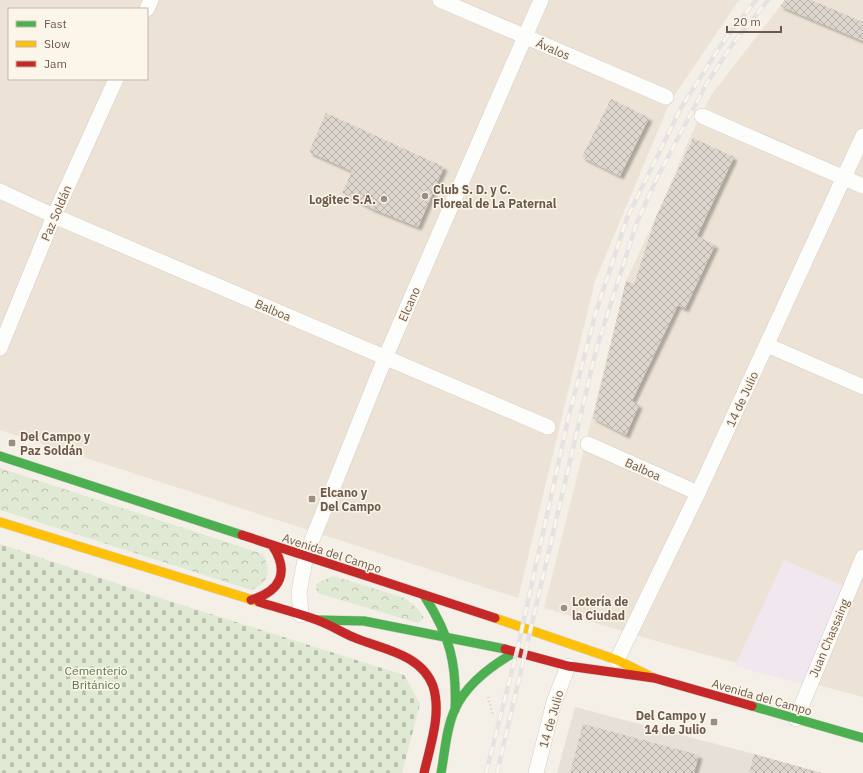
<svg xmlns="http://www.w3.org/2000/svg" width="863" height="773" viewBox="0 0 863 773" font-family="'IBM Plex Sans',sans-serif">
  <defs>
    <pattern id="cemetery-stones" width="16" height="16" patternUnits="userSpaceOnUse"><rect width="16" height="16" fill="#e0e9d4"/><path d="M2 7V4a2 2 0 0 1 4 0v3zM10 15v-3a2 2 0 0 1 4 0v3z" fill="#bac0ae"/></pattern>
    <pattern id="park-crowns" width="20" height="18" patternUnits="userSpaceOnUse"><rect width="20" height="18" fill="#e0e9d4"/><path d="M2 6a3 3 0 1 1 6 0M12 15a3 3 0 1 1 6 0" fill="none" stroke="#bac0ae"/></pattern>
    <pattern id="building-cross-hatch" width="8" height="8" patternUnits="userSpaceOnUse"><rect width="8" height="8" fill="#ddd6ce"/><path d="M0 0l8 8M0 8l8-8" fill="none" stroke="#b7b1a9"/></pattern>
    <filter id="shadow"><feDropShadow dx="3.5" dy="3.5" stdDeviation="1" flood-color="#0004"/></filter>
  </defs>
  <rect width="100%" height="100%" fill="#f4f0e8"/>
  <path fill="#ece3d6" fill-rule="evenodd" d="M0 0H739L670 102 595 281 518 598 0 430ZM9 9H147V79H9Z
    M785 0H863V697L670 645 544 608 626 281 656 217 691 135 711 95Z"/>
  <path fill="#e6e0d9" d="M575 707 754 754 749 773H557Z"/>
  <path fill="#f1e7ef" d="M784 560 848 588 806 685 735 666Z"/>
  <path fill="url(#cemetery-stones)" d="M0 544 163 599 404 675 420 704 402 773H0Z"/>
  <path fill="url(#park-crowns)" d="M0 468 263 554C271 571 270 583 251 590L0 510Z
    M333 576 405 598 419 610 424 618 418 623 317 593 316 584Z"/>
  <path fill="url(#building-cross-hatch)" filter="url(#shadow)" d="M785 0H811L863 22V41L780 6Z
    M611 99 649 118 620 176 582 157Z
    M326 113 444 167 418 227 373 209 342 193 352 171 309 152Z
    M693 138 734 157 697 236 715 245 685 309 678 305 632 401 639 405 626 435 593 418 626 281 634 284 656 217Z
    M583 724 699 755 694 773H570Z
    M754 754 822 773H749Z"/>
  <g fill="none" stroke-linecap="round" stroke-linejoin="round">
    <defs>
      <path id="street" d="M440 0 666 97
        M147 9 151 0
        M702 116 863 186
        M0 191 54 216 548 427
        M767 345 863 387
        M0 348 54 216 116 79
        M588 444 698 493
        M301 615 299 592 306 555 385 358 541 0
        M617 660 698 493 863 136
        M796 719 863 557
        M536 773 554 702 568 666"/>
      <path id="fast" d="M0 456 242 535
        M425 597C450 636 457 664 455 710
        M318 620 364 621 505 649
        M752 706 863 738
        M441 773C445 752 446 729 455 709 467 683 492 665 517 651"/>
      <path id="slow" d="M0 522 259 602
        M495 618 617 660 654 678"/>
      <path id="jam" d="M242 535 495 618
        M251 600C281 591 290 572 272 545
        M259 602C278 608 298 613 317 620 329 624 341 632 353 637 380 649 421 653 433 686 442 714 430 746 424 773
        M505 649 568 666 654 678 752 706"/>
    </defs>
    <use href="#street" stroke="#d3cdc7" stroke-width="16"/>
    <use href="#fast" stroke="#d3cdc7" stroke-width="10"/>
    <use href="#slow" stroke="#d3cdc7" stroke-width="10"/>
    <use href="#jam" stroke="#d3cdc7" stroke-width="10"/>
    <path stroke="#d5cfca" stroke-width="2.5" stroke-dasharray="1 3" stroke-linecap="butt" d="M488 697 493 715"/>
    <use href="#street" stroke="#fdfdfc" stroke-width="15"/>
    <use href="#fast" stroke="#4caf50" stroke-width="9"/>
    <use href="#slow" stroke="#ffc107" stroke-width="9"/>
    <use href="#jam" stroke="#c62828" stroke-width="9"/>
    <defs>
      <path id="rail" d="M486 773 517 651 569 415 596 312 627 218 681 108 725 39 756 0
        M497 773 596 350 637 222 657 178 707 83 732 45 768 0"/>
    </defs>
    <use href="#rail" stroke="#e4e2e3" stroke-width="4.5"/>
    <use href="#rail" stroke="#fcf5e9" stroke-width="3" stroke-dasharray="9" stroke-linecap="butt"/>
  </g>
  <g fill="#9c8e83" stroke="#fcf5e9" stroke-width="1.5">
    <circle cx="425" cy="196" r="4"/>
    <circle cx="384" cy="199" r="4"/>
    <rect x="8" y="439" width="8" height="8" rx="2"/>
    <rect x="308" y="495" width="8" height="8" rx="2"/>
    <circle cx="564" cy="608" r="4"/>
    <rect x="710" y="718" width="8" height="8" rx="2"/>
  </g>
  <g text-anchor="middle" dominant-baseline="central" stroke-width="3" stroke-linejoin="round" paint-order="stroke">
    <g font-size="12" fill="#6d5a4d" stroke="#fcf5e9">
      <text transform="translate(553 49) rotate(23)">Ávalos</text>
      <text transform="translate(56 213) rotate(-67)">Paz Soldán</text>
      <text transform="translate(409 304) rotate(-66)">Elcano</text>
      <text transform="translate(273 310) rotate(23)">Balboa</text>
      <text transform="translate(742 399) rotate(-65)">14 de Julio</text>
      <text transform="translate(643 469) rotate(24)">Balboa</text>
      <text transform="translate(332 553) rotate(18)">Avenida del Campo</text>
      <text transform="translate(829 638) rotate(-67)">Juan Chassaing</text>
      <text transform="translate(762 697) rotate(16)">Avenida del Campo</text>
      <text transform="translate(551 719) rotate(-74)">14 de Julio</text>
    </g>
    <g font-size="12" font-weight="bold" fill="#6d5a4d" stroke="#fcf5e9" text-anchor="start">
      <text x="433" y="189">Club S. D. y C.<tspan x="433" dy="14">Floreal de La Paternal</tspan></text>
      <text x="376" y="199" text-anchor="end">Logitec S.A.</text>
      <text x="20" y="436">Del Campo y<tspan x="20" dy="14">Paz Soldán</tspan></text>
      <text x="320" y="492">Elcano y<tspan x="320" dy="14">Del Campo</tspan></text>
      <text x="572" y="601">Lotería de<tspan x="572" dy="14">la Ciudad</tspan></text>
      <text x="706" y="715" text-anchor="end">Del Campo y<tspan x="706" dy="14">14 de Julio</tspan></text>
    </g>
    <g font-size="12" fill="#557849" stroke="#fcf5e9">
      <text x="96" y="670">Cementerio<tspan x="96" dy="14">Británico</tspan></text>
    </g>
  </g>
  <rect x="8" y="8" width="140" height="72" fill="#fcf5e9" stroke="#c3b7ab"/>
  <rect x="16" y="21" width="20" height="6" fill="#4caf50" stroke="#c3b7ab"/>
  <text x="44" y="28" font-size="12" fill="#6d5a4d">Fast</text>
  <rect x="16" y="41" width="20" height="6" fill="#ffc107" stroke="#c3b7ab"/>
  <text x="44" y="48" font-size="12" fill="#6d5a4d">Slow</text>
  <rect x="16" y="61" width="20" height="6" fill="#c62828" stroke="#c3b7ab"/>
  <text x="44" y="68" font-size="12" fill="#6d5a4d">Jam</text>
  <path d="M727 26v6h54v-6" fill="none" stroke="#6d5a4d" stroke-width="2"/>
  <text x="733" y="26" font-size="12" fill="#6d5a4d" stroke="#fcf5e9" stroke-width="3" paint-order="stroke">20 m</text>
</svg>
